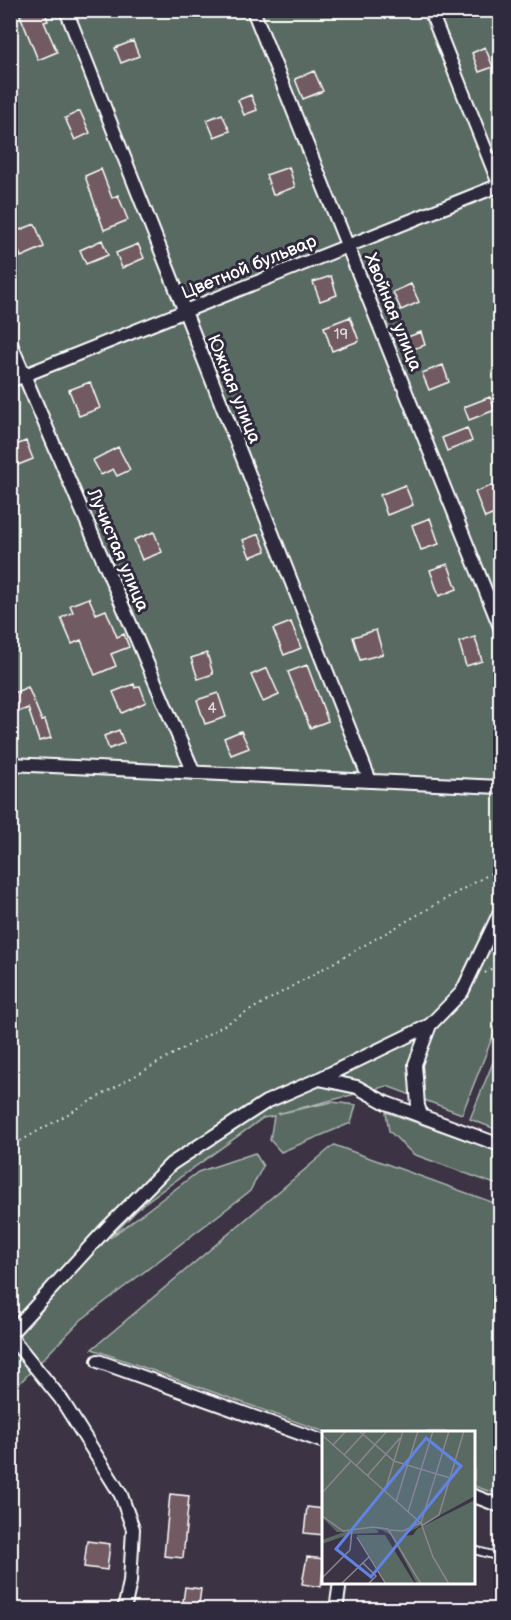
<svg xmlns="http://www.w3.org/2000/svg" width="511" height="1620" viewBox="0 0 511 1620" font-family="'Balsamiq Sans',sans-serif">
  <rect width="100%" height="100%" fill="#3c3444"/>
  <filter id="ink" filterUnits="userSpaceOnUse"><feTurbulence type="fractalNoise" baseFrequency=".0167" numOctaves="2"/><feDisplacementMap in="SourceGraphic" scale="12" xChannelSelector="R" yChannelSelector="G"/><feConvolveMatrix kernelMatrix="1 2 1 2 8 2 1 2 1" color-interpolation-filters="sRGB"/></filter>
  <g filter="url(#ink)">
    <path fill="#596a62" stroke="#acb4b0" stroke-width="1.5" d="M11 11H500V1018L462 1114 387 1086 277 1114 332 1102 356 1105 351 1123 281 1152 270 1140 274 1116 263 1118 143 1204 110 1238 198 1172 255 1153 263 1166 250 1191 81 1320 11 1392 10 1344 44 1308 11 1341Z
      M500 1045V1131L470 1119Z
      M386 1112 500 1152V1186L413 1154 389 1131Z
      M334 1145 500 1205V1495L474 1486V1432H325L92 1349Z"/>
    <path fill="#725a62" stroke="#fff" stroke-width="1.5" d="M30 10H44L48 21 44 22 57 52 38 60 20 15Z
      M133 41 139 56 121 63 115 48Z
      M485 47 493 67 479 72 472 53Z
      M314 71 323 91 303 99 295 79Z
      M251 95 257 110 244 115 238 100Z
      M80 111 90 133 75 140 65 118Z
      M222 114 230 131 214 137 207 120Z
      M289 167 295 187 273 195 266 175Z
      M101 169 112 198 118 195 128 220 104 230 85 176Z
      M35 224 44 247 21 257 12 233Z
      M102 240 108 255 86 264 80 250Z
      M138 244 144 258 122 268 116 253Z
      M331 276 337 295 320 301 313 282Z
      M411 284 419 302 401 310 393 292Z
      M350 317 359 341 332 351 324 327Z
      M421 332 425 345 410 350 405 338Z
      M443 365 449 382 429 390 422 373Z
      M90 382 100 408 79 416 69 390Z
      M490 397 495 410 469 420 464 407Z
      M467 428 472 441 447 451 442 438Z
      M26 441 33 459 18 465 11 447Z
      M118 447 130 470 117 476 113 469 101 475 93 460Z
      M405 485 413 505 387 515 380 495Z
      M493 485 501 505V511L485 518 475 492Z
      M430 518 439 544 421 550 412 525Z
      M154 532 162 552 142 560 134 540Z
      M259 534 266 551 250 557 243 540Z
      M448 564 457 589 439 596 430 570Z
      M89 598 96 614 106 610 117 637 124 634 129 647 111 654 116 666 95 675 81 640 72 644 61 618 73 612 70 605Z
      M291 622 301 648 284 655 273 629Z
      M376 630 383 654 360 660 353 637Z
      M475 637 482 661 466 666 459 642Z
      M207 653 213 674 198 679 191 658Z
      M307 665 328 721 310 728 288 672Z
      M267 668 279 695 263 702 251 675Z
      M134 684 135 688 140 686 146 702 122 713 113 692Z
      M28 687 42 721 45 720 51 738 39 741 28 708 18 712 11 694Z
      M218 693 226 717 205 724 197 700Z
      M119 730 124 743 109 749 104 736Z
      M241 731 249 748 231 755 224 738Z
      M170 1494 189 1496 183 1558 164 1556Z
      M307 1507 324 1509V1535L304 1533Z
      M87 1541 110 1544 107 1570 84 1567Z
      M307 1557 324 1559 321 1587 302 1584Z
      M185 1587 201 1589 199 1604 183 1602Z"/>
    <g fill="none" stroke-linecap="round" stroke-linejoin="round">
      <defs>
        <path id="service" d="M474 1550 500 1557"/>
        <path id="minor" d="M66 10 370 781
          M253 10 500 627
          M430 10 500 186
          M10 342 194 773
          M10 381 500 185
          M10 764 500 787
          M319 1079 430 1025 462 992 500 912
          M421 1115 418 1106 415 1064 430 1025
          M10 1334 107 1228 171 1164 266 1102 319 1079 357 1087 386 1103 500 1145
          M10 1336 61 1399 121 1495 133 1529 130 1582 124 1610
          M98 1361 324 1442
          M474 1496 500 1506
          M336 1610 340 1582"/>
      </defs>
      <use href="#service" stroke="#fff" stroke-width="10"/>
      <use href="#minor" stroke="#fff" stroke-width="16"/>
      <path stroke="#fff" stroke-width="2" stroke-dasharray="1.5 4.5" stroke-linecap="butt" d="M485 973 500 963
        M10 1147 500 868"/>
      <use href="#service" stroke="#2f2a3d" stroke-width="6"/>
      <use href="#minor" stroke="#2f2a3d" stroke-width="12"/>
    </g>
  </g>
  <g text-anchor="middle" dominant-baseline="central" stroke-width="6" stroke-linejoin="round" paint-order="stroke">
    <g font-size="15" fill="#dcd6d8">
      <text x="341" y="334">19</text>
      <text x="212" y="708">4</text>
    </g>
    <g font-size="18" fill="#fff" stroke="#2f2a3d">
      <text transform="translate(249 267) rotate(-22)">Цветной бульвар</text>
      <text transform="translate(393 312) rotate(68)">Хвойная улица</text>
      <text transform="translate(234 389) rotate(68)">Южная улица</text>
      <text transform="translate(118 550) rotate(67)">Лучистая улица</text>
    </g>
  </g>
  <g transform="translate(322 1431)">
    <rect width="153" height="153" fill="#3c3444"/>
    <path d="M0 0H153V65L80 105 91 104 95 98 153 69V153H95L69 104 60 99 53 98 57 100 55 102 28 103 0 113V109L22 101H15L0 86ZM35 104H63L93 153H65Z" fill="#596a62"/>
    <path fill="none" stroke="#8a858f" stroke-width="1.5" d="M37 0 72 30 128 47M127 0 99 92 111 126 127 153M0 4 29 30 0 62M11 14 24 0M22 24 44 0M29 30 101 94 117 84 142 0M34 35 65 0M45 45 78 7M63 60 81 0M74 71 96 0M86 81 111 0M0 85 21 100 51 96 66 98 99 153M67 99 81 100 98 92M35 106 64 153M41 132 54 145 46 153M0 147 28 119 30 99M19 153 47 126"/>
    <path fill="#6183e4" fill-opacity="0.15" stroke="#6183e4" stroke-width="3" d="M104 7 139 35 49 146 14 118Z"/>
    <rect width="153" height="153" fill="none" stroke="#fff" stroke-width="3"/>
  </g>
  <rect width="511" height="1620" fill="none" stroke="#2f2a3d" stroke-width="36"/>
  <rect x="18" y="18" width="475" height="1584" fill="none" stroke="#fff" stroke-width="2" filter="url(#ink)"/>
</svg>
